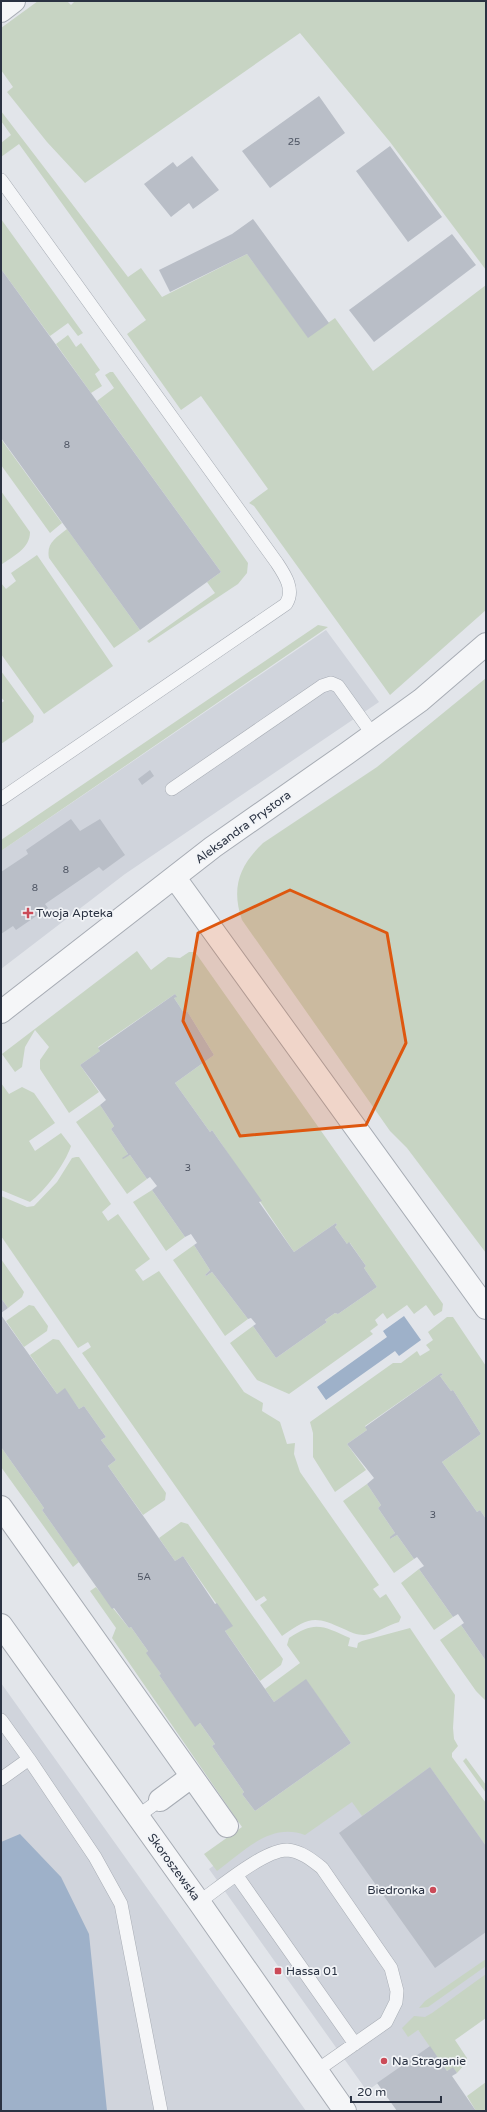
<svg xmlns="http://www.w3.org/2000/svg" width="487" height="2112" viewBox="0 0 487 2112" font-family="'Varela Round',sans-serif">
  <rect width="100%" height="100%" fill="#e2e5ea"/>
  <path fill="#d0d4dc" d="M326 630 379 702 125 874 1 969V851Z
    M1 1683 306 2111H1Z
    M419 1720 486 1815V1979L418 2030 430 2046 367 2091 209 1869Z"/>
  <path fill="#c7d4c3" d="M38 1H67L71 5 75 1H486V270L390 142 300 33 85 183 47 142 7 92 13 87 1 70V28Z
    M1 111 128 277 141 268 162 297 247 254 308 337 335 318 373 371 486 285V610L390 695 254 506 249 503 268 489 201 396 181 410 127 334 146 320 19 144 1 157V143L11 135 1 121Z
    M1 219 83 333 78 336 68 323 50 336 1 269Z
    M68 335 76 347 81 343 100 370 95 374 102 386 91 393 56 344Z
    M110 372H113L248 563 247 573 238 584 149 643 147 641 215 593 207 582 221 572 97 401 114 388 105 375Z
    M1 439 62 523 50 533 1 465Z
    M1 491 30 532C30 549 13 556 1 565Z
    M67 529 140 630 114 648 49 558C46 543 56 538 67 529Z
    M37 555 113 666 44 714 1 654V583L6 589 16 581 11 573Z
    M318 625 328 627 1 851V840Z
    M1 671 34 716 33 722 1 744V703L4 701 1 697Z
    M486 678V1253L407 1148 390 1131 242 920C231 888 239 866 263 843L377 767Z
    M137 951 151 970 168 957 180 958 189 952H195L443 1304 442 1311 434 1316 426 1305 414 1314 407 1305 387 1319 383 1313 375 1320 378 1325 370 1331 373 1334 289 1394 257 1380 230 1343 253 1326 276 1358 327 1322 325 1320 335 1313 338 1314 377 1287 364 1268 366 1266 350 1243 347 1244 335 1227 337 1225 336 1223 294 1252 221 1143 212 1130 210 1132 175 1083 214 1055 187 1011 184 1013 174 998 176 997 175 994 98 1047 100 1051 80 1065 99 1092 69 1113 40 1069V1060L49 1047 35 1030 25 1047 22 1067 15 1072 2 1054Z
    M1 1083 9 1094 22 1087 34 1093 55 1123 29 1141 35 1151 61 1133 71 1146C65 1164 45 1191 30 1202L1 1190Z
    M100 1105 114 1126 111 1129 128 1154 123 1158 130 1155 147 1179 127 1194 76 1122Z
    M76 1157H79L111 1204 102 1212 108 1221 118 1214 150 1259 135 1270 143 1281 159 1271 244 1392 263 1403 262 1411 280 1422 287 1444 295 1443 294 1454 300 1472 379 1585 373 1589 380 1598 386 1594 401 1617 399 1622C387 1625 376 1634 364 1635 357 1635 350 1632 344 1629 314 1615 309 1617 282 1636L260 1605 267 1600 264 1596 256 1601 82 1353 91 1347 88 1342 78 1348 1 1236V1196L27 1207 34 1206 57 1182 72 1158Z
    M152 1190 185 1237 166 1251 133 1202Z
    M194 1245 210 1270 205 1275 206 1276 212 1272 248 1319 225 1336 173 1260Z
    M1 1259 24 1292 22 1297 8 1308 1 1298Z
    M29 1305 34 1306 48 1326 47 1331 24 1347 6 1321Z
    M447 1317H453L486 1366V1519L480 1510 477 1512 442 1462 481 1434 453 1390 451 1391 440 1376 443 1375 441 1373 365 1426 367 1430 347 1444 366 1470 335 1492 313 1457V1433L310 1422 393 1363H401L417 1351 420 1356 430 1350 426 1345 433 1340 428 1332Z
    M53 1339 59 1340 166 1493 165 1500 143 1515 108 1466 116 1460 101 1440 106 1437 84 1406 79 1409 65 1389 57 1394 30 1355Z
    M1 1447 44 1508 42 1510 79 1562 73 1567 1 1467Z
    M367 1484 381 1505 378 1508 395 1533 390 1539 397 1535 414 1559 394 1573 343 1501Z
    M181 1522 188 1524 283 1659 281 1665 260 1681 225 1631 232 1626 183 1556 175 1561 159 1538Z
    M419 1569 453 1617 434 1630 401 1583Z
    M96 1587 129 1628 131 1627 148 1651 147 1653 161 1674 159 1675 195 1726 200 1723 215 1744 212 1746 244 1792 242 1794 255 1811 351 1743 306 1680 274 1702 265 1689 300 1663 287 1645 289 1638C315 1620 323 1626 350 1638L348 1646 357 1648 358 1643 362 1641 410 1628 455 1695 453 1728 454 1739 458 1746 452 1753V1757L486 1803V1846L430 1767 362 1816 352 1802 305 1835C270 1822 243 1852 217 1871L204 1854 242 1827 112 1638 116 1628 90 1591Z
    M461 1625 486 1661V1701L476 1691 440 1640Z
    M466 1758 486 1785V1793L463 1761Z
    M486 1959V1966L428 2007 419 2008 425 2001Z
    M486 1974V2018L455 2040 467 2058 466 2063 457 2073 453 2068 447 2071 418 2030 408 2037 402 2028 414 2016 425 2017 432 2013Z
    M486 2082V2111H476L467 2096Z"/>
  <path fill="#9eb1c9" d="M404 1316 421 1340 399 1356 395 1351 326 1400 317 1387 387 1337 383 1331Z
    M20 1834 61 1877 89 1934 107 2111H1V1842Z"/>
  <path fill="#b9bec7" d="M319 96 345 133 270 188 242 151Z
    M390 146 442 217 408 242 356 171Z
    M192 156 219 190 193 209 189 203 171 217 144 184 173 162 177 167Z
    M253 219 329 323 308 338 247 254 170 292 159 270 232 234Z
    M452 234 476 265 374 342 349 310Z
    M1 269 221 572 140 630 1 438Z
    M150 770 154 776 142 785 138 779Z
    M71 819 80 831 100 819 125 855 103 871 99 867 45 904 48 908 16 930 13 926 1 934V872L28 854 26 850Z
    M175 994 177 997 174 998 184 1013 187 1011 214 1055 175 1083 210 1132 212 1130 221 1143 262 1201 259 1202 294 1252 336 1223 337 1225 335 1227 347 1244 349 1242 366 1266 364 1268 377 1287 338 1314 335 1313 325 1320 327 1322 276 1358 253 1326 256 1324 251 1318 248 1319 212 1272 206 1276 205 1275 210 1270 194 1245 197 1243 191 1234 185 1237 152 1190 157 1186 150 1177 147 1179 130 1155 123 1159 122 1158 128 1154 111 1129 114 1126 100 1105 106 1100 80 1065 100 1051 98 1048Z
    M1 1298 8 1308 1 1313Z
    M1 1315 57 1394 65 1388 79 1409 84 1406 106 1437 101 1440 116 1460 108 1466 175 1561 183 1556 215 1604 217 1603 233 1626 225 1631 274 1702 306 1679 351 1743 255 1811 242 1794 244 1792 212 1746 215 1744 200 1723 195 1727 159 1675 161 1674 146 1653 148 1651 131 1627 129 1628 114 1608 112 1609 42 1510 44 1508 1 1447Z
    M441 1373 443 1375 440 1376 451 1391 453 1390 481 1434 442 1462 477 1512 480 1510 486 1519V1661L461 1625 464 1623 458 1614 453 1617 419 1569 424 1566 417 1557 414 1559 397 1535 390 1539V1537L395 1533 378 1508 381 1505 367 1484 374 1478 347 1444 367 1430 365 1427Z
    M430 1767 486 1846V1932L435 1968 339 1833Z
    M430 2046 447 2071 453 2067 457 2073 452 2076 476 2111H397L377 2083Z"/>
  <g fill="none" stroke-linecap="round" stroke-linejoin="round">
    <defs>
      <path id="service" d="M1 180 277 563C285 575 295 590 286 604L1 799
        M172 789 322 686 331 683 338 686 373 735
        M1 1720 29 1759 1 1779
        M29 1759 95 1857 121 1904 161 2111
        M138 1816 160 1800
        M237 1876 355 2044
        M199 1902C219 1888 264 1850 287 1850 301 1851 312 1860 322 1868L391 1968 397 1991 396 2002 386 2022 316 2071"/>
      <path id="minor" d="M1 11 14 1
        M175 878 486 1308
        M1 1012 213 847 346 754 421 700 486 644
        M1 1507 227 1826
        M1 1625 199 1902 345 2111
        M160 1800 191 1777"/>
    </defs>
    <use href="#service" stroke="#a7acb4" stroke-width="14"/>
    <use href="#minor" stroke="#a7acb4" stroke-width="24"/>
    <use href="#service" stroke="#f5f6f8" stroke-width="13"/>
    <use href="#minor" stroke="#f5f6f8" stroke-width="22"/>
  </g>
  <path fill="#de570f" fill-opacity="0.2" stroke="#de570f" stroke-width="3" stroke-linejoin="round" d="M290 890 387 933 406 1043 366 1125 240 1136 183 1021 198 933Z"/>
  <g fill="#cb4b58" stroke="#f2f4f7" stroke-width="1.5">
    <path d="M26 907h4v4h4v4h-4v4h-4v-4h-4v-4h4z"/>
    <circle cx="433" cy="1890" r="4"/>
    <rect x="274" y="1967" width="8" height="8" rx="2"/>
    <circle cx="384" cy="2061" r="4"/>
  </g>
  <g text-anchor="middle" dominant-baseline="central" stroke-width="3.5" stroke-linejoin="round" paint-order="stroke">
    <g font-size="10" fill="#4e5563">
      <text x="294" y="142">25</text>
      <text x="67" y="445">8</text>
      <text x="66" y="870">8</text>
      <text x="35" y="888">8</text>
      <text x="188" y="1168">3</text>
      <text x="433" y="1515">3</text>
      <text x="144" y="1577">5A</text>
    </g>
    <g font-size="12" fill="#2a3242" stroke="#f2f4f7">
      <text transform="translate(243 827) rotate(-36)">Aleksandra Prystora</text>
      <text transform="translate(174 1867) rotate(54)">Skoroszewska</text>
    </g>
    <g font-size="12" fill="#2a3242" stroke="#f2f4f7" text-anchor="start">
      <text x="36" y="913">Twoja Apteka</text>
      <text x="425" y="1890" text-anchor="end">Biedronka</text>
      <text x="286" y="1971">Hassa 01</text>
      <text x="392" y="2061">Na Straganie</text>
    </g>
  </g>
  <rect width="487" height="2112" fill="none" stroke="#2a3242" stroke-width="4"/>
  <path d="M351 2096v6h90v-6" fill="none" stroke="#2a3242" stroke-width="2"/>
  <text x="357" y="2096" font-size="12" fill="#2a3242" stroke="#f2f4f7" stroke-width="3" paint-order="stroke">20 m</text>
</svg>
